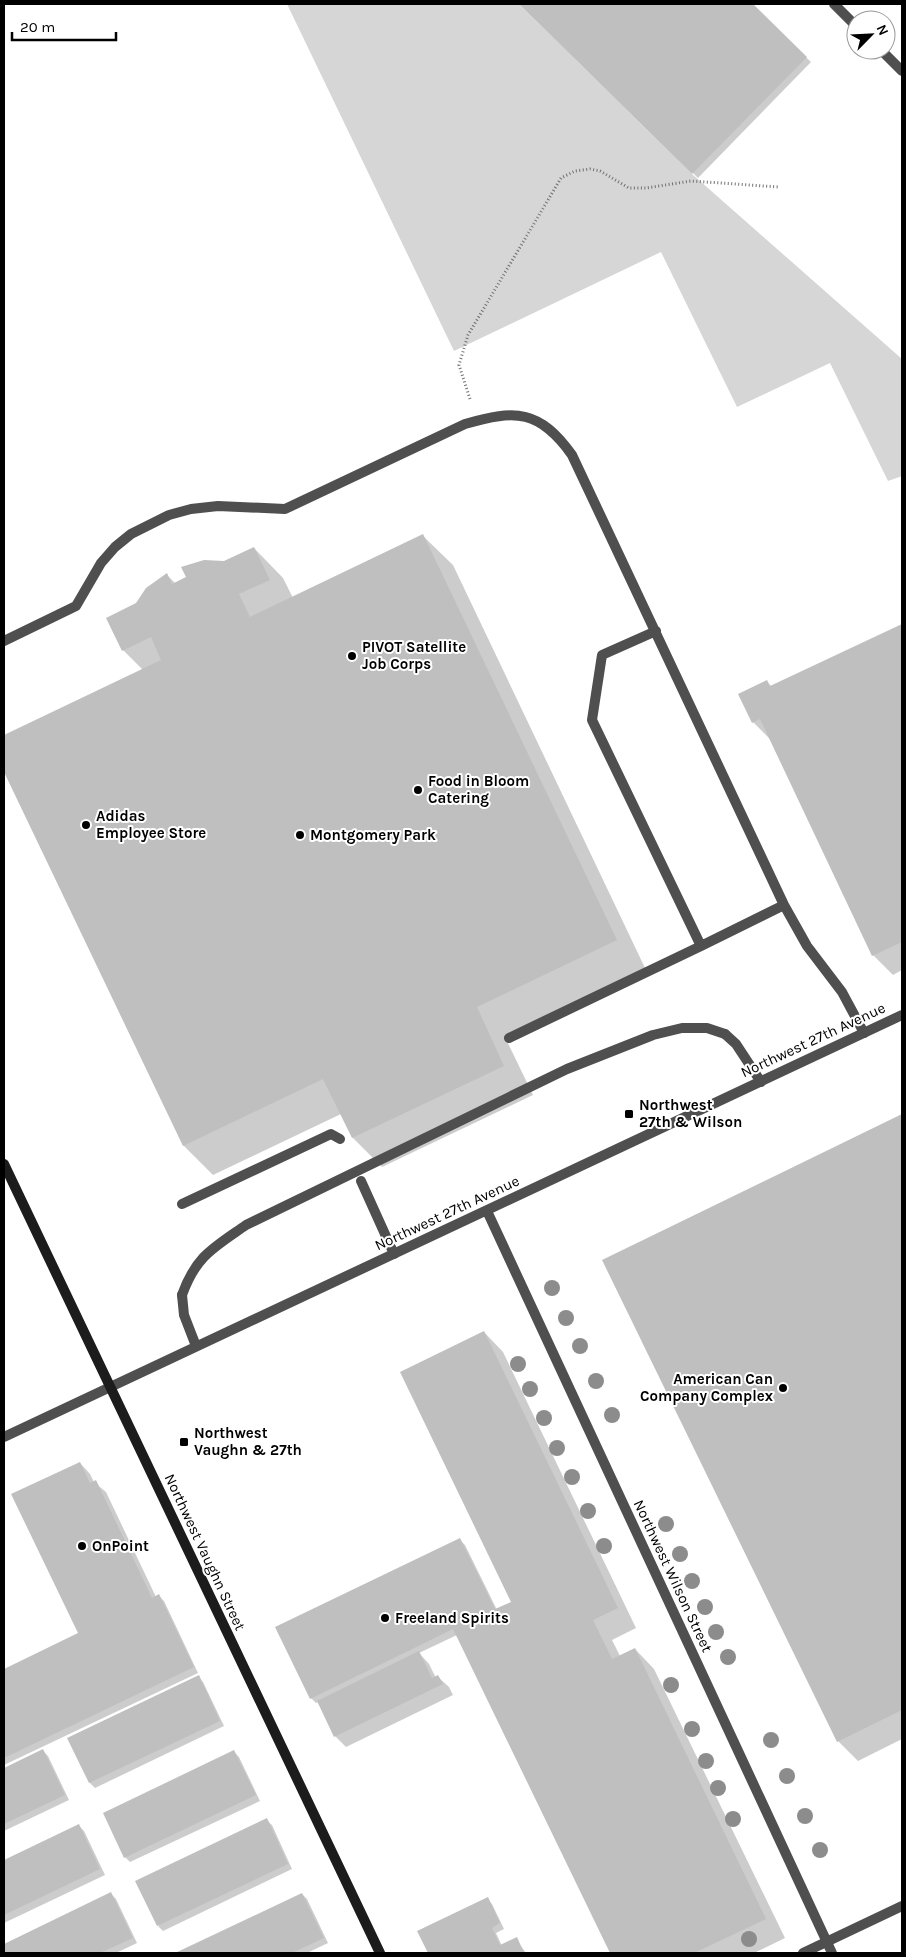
<svg xmlns="http://www.w3.org/2000/svg" width="906" height="1957" viewBox="0 0 906 1957" font-family="Karla,sans-serif">
  <rect width="100%" height="100%" fill="#fff"/>
  <path fill="#d6d6d6" d="M287 4H519L692 174 902 359V476L888 481 830 363 737 407 661 252 454 351Z"/>
  <path fill="#0003" d="M521 4H751L811 62 698 178Z
    M423 536 453 565 646 970 505 1037 533 1095 382 1167 353 1138 341 1114 213 1175 184 1146 4 769V736L143 670 123 650 136 604 167 575 175 583 254 548 283 578 293 598Z
    M902 625V970L893 975 873 955 772 741 753 722 767 682 772 687Z
    M902 1115V1739L858 1761 838 1741 604 1260Z
    M484 1332 503 1352 636 1628 612 1640 620 1656 635 1649 654 1669 785 1938 754 1953H611L457 1635 419 1653 429 1664 436 1678 438 1677 449 1687 453 1695 346 1747 335 1736 318 1702 316 1703 311 1698 460 1540 465 1545 497 1610 512 1602Z
    M80 1463 90 1474 94 1482 106 1492 156 1597 159 1596 164 1601 198 1673 4 1765V1670L79 1634Z
    M198 1677 203 1682 224 1726 95 1788 90 1783 69 1739Z
    M43 1751 48 1756 69 1800 4 1831V1770Z
    M234 1752 239 1757 260 1801 130 1862 125 1857Z
    M266 1820 272 1825 292 1869 163 1931 158 1926Z
    M79 1826 84 1831 105 1875 4 1923V1861Z
    M111 1894 116 1899 137 1943 116 1953H4V1945Z
    M302 1894 307 1899 328 1943 307 1953H178Z
    M487 1899 492 1904 504 1929 496 1933 502 1946 516 1939 526 1953H429L419 1931Z"/>
  <path fill="#bfbfbf" d="M519 4H753L807 57 692 174Z
    M423 534 617 940 477 1007 504 1066 352 1138 323 1079 183 1146 4 772V735L161 660 151 637 122 651 106 618 136 603 146 588 167 573 172 584 186 577 181 567 204 560 224 561 254 547 270 580 239 594 250 617Z
    M902 624V942L872 956 760 719 752 723 738 694 767 680 770 686Z
    M902 1114V1710L837 1742 602 1260Z
    M484 1331 618 1608 593 1620 612 1659 635 1648 766 1919 694 1953H610L453 1629 310 1699 275 1627 460 1538 495 1609 511 1602 400 1372Z
    M80 1462 90 1483 96 1480 152 1598 159 1594 194 1667 4 1758V1669L78 1633 11 1494Z
    M419 1651 432 1678 438 1675 443 1684 334 1737 317 1701Z
    M199 1675 220 1721 89 1783 67 1738Z
    M43 1749 65 1795 4 1824V1768Z
    M234 1750 256 1795 124 1858 103 1813Z
    M267 1818 288 1864 157 1926 135 1881Z
    M79 1824 100 1869 4 1915V1860Z
    M111 1892 133 1938 100 1953H4V1944Z
    M302 1893 324 1938 292 1953H175Z
    M488 1897 500 1923 492 1928 500 1945 517 1937 524 1953H428L417 1931Z"/>
  <g fill="none" stroke-linecap="round" stroke-linejoin="round">
    <path stroke="#717171" stroke-width="3" stroke-dasharray="1 2.5" stroke-linecap="butt" d="M470 399 459 365 468 335 561 178 575 171 590 169 600 171 629 188H646L691 181 779 187"/>
    <path stroke="#4f4f4f" stroke-width="10" d="M656 631 602 655 592 720 701 946 784 905
      M4 641 76 606 101 563 115 547 131 534 169 515 191 509 218 506 285 509 465 424C516 409 540 410 572 455L784 905 807 946 842 992 864 1033
      M725 1034 736 1044 761 1082
      M509 1038 701 946
      M361 1181 394 1254
      M182 1204 331 1134 340 1139
      M182 1295 184 1315 196 1346"/>
    <path stroke="#4f4f4f" stroke-width="10" d="M487 1211 832 1953
      M4 1437 902 1015"/>
    <path stroke="#4f4f4f" stroke-width="10" d="M834 4 856 26
      M881 50 902 71
      M803 1953 902 1906"/>
    <path stroke="#1c1c1c" stroke-width="10" d="M4 1164 380 1953"/>
    <path stroke="#4f4f4f" stroke-width="10" d="M182 1295C196 1256 213 1248 246 1225L567 1069 653 1035 682 1028H707L725 1034"/>
  </g>
  <g fill="#8c8c8c">
    <circle cx="552" cy="1288" r="8"/>
    <circle cx="566" cy="1318" r="8"/>
    <circle cx="580" cy="1346" r="8"/>
    <circle cx="518" cy="1364" r="8"/>
    <circle cx="596" cy="1381" r="8"/>
    <circle cx="530" cy="1389" r="8"/>
    <circle cx="612" cy="1415" r="8"/>
    <circle cx="544" cy="1418" r="8"/>
    <circle cx="557" cy="1448" r="8"/>
    <circle cx="572" cy="1477" r="8"/>
    <circle cx="588" cy="1511" r="8"/>
    <circle cx="666" cy="1524" r="8"/>
    <circle cx="604" cy="1546" r="8"/>
    <circle cx="680" cy="1554" r="8"/>
    <circle cx="692" cy="1581" r="8"/>
    <circle cx="705" cy="1607" r="8"/>
    <circle cx="716" cy="1632" r="8"/>
    <circle cx="728" cy="1657" r="8"/>
    <circle cx="671" cy="1685" r="8"/>
    <circle cx="692" cy="1729" r="8"/>
    <circle cx="771" cy="1740" r="8"/>
    <circle cx="706" cy="1761" r="8"/>
    <circle cx="787" cy="1776" r="8"/>
    <circle cx="718" cy="1788" r="8"/>
    <circle cx="805" cy="1816" r="8"/>
    <circle cx="733" cy="1819" r="8"/>
    <circle cx="820" cy="1850" r="8"/>
    <circle cx="749" cy="1939" r="8"/>
  </g>
  <g fill="#000" stroke="#fff" stroke-width="2">
    <circle cx="352" cy="656" r="5"/>
    <circle cx="418" cy="790" r="5"/>
    <circle cx="86" cy="825" r="5"/>
    <circle cx="300" cy="835" r="5"/>
    <rect x="624" y="1109" width="10" height="10" rx="2.5"/>
    <circle cx="783" cy="1388" r="5"/>
    <rect x="179" y="1437" width="10" height="10" rx="2.5"/>
    <circle cx="82" cy="1546" r="5"/>
    <circle cx="385" cy="1618" r="5"/>
  </g>
  <g text-anchor="middle" dominant-baseline="central" stroke-width="4" stroke-linejoin="round" paint-order="stroke">
    <g font-size="15" font-weight="bold" fill="#000" stroke="#fff" text-anchor="start">
      <text x="362" y="647">PIVOT Satellite<tspan x="362" dy="17">Job Corps</tspan></text>
      <text x="428" y="781">Food in Bloom<tspan x="428" dy="17">Catering</tspan></text>
      <text x="96" y="816">Adidas<tspan x="96" dy="17">Employee Store</tspan></text>
      <text x="310" y="835">Montgomery Park</text>
      <text x="639" y="1105">Northwest<tspan x="639" dy="17">27th &amp; Wilson</tspan></text>
      <text x="773" y="1379" text-anchor="end">American Can<tspan x="773" dy="17">Company Complex</tspan></text>
      <text x="194" y="1433">Northwest<tspan x="194" dy="17">Vaughn &amp; 27th</tspan></text>
      <text x="92" y="1546">OnPoint</text>
      <text x="395" y="1618">Freeland Spirits</text>
    </g>
    <g font-size="15" fill="#000" stroke="#fff">
      <text transform="translate(813 1040) rotate(-25)">Northwest 27th Avenue</text>
      <text transform="translate(447 1213) rotate(-25)">Northwest 27th Avenue</text>
      <text transform="translate(205 1552) rotate(65)">Northwest Vaughn Street</text>
      <text transform="translate(673 1576) rotate(65)">Northwest Wilson Street</text>
    </g>
  </g>
  <rect width="906" height="1957" fill="none" stroke="#000000" stroke-width="10"/>
  <g transform="translate(871 35) rotate(66)"><circle r="24" fill="#ffffff" stroke="#999999"/>
  <path d="M0-4L9 19L0 12L-9 19Z" fill="#000000"/>
  <text y="-8" font-size="14" font-weight="bold" text-anchor="middle" fill="#000000">N</text>
  </g>
  <path d="M12 32v8h104v-8" fill="none" stroke="#000000" stroke-width="2.5"/>
  <text x="20" y="32" font-size="15" fill="#000000" stroke="#ffffff" stroke-width="4" paint-order="stroke">20 m</text>
</svg>
